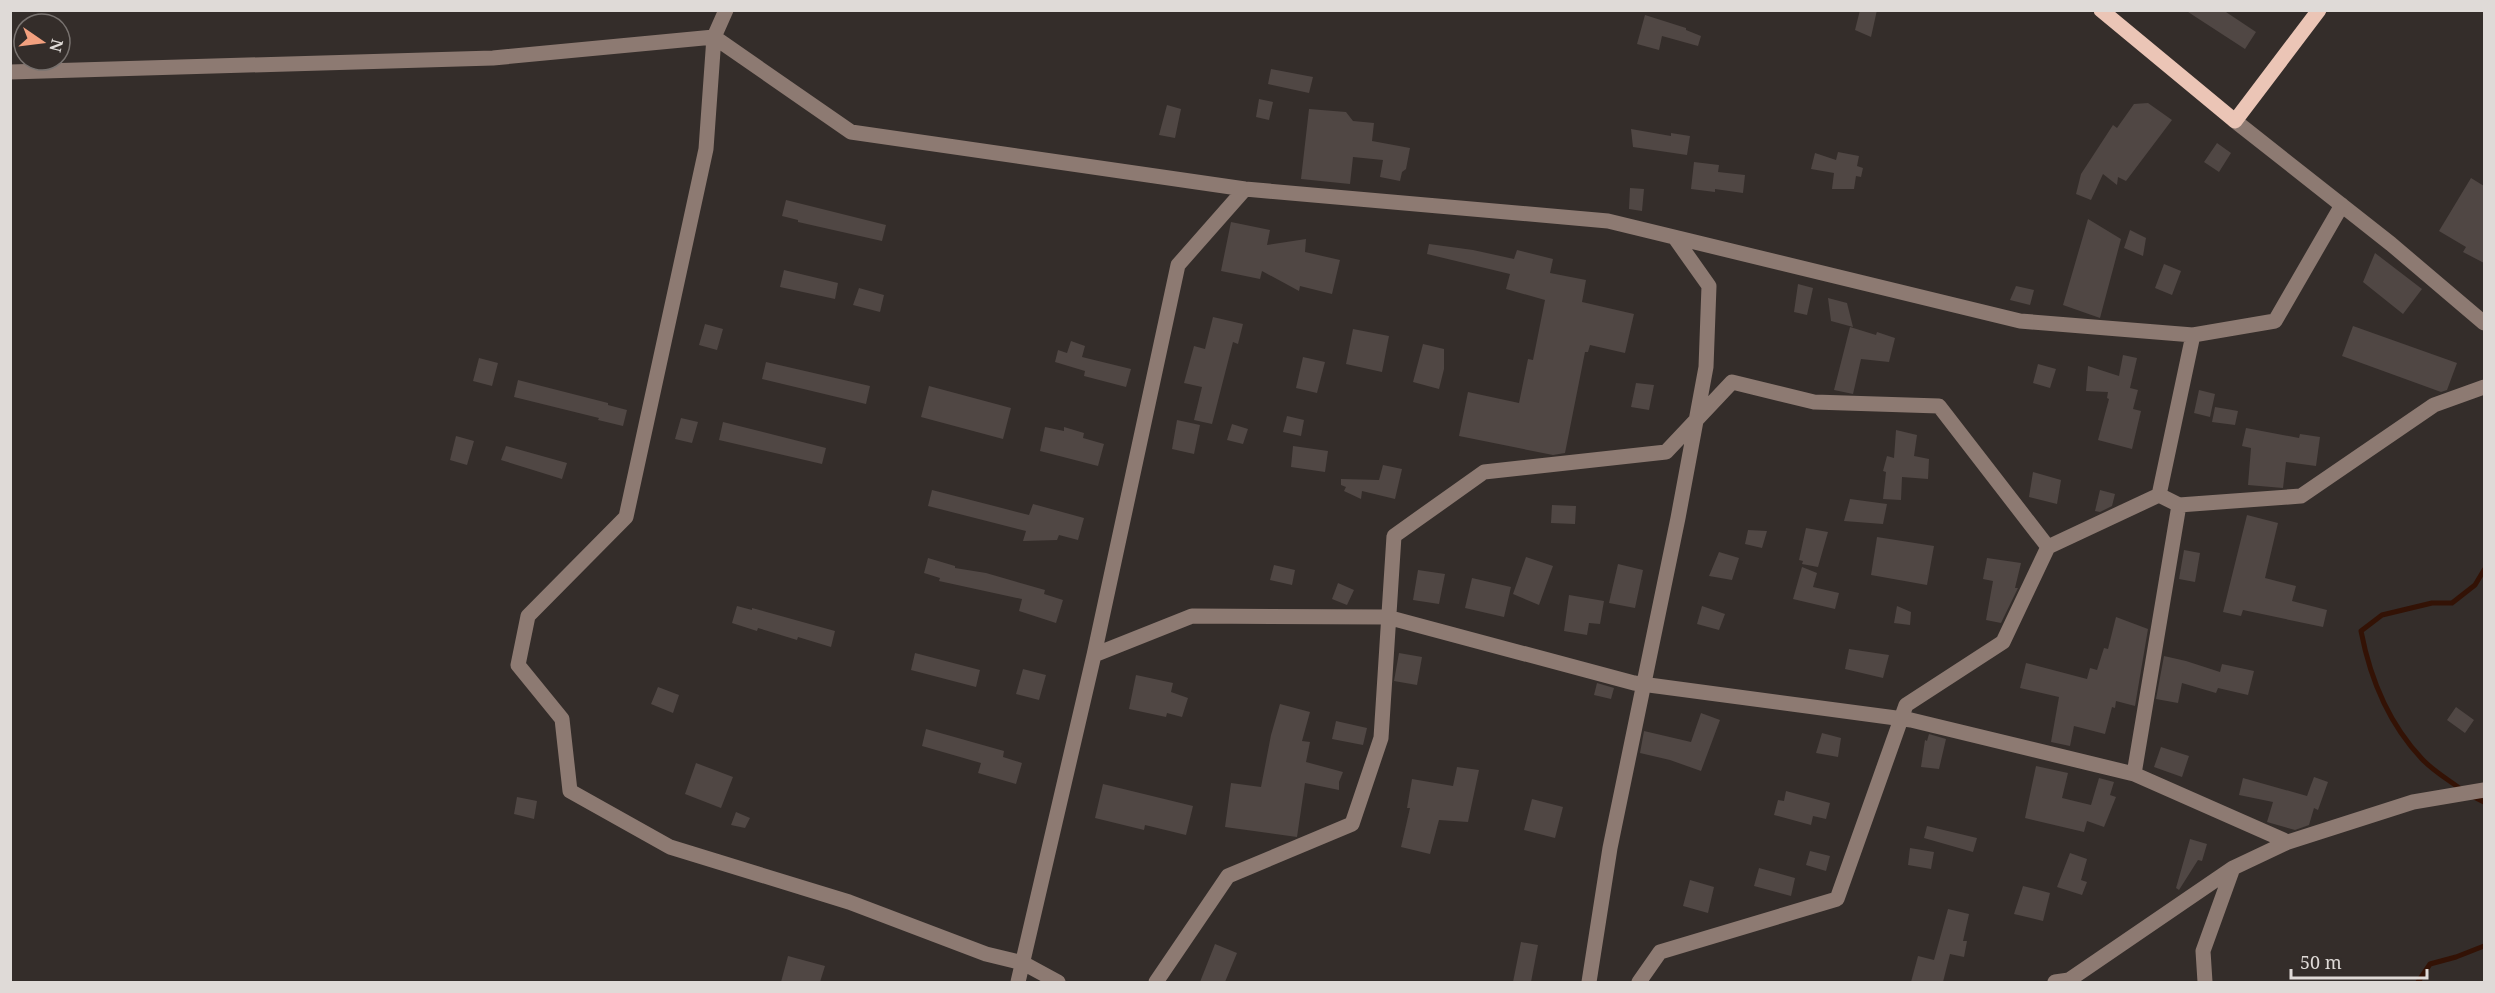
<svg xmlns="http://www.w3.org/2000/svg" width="2495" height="993" viewBox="0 0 2495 993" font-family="'Noto Serif',serif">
  <rect width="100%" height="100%" fill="#342d2a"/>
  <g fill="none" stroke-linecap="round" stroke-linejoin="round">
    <path stroke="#331205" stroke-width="5" d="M2462 790C2449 780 2433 771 2422 759 2389 724 2370 678 2361 631L2382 615 2432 603H2452L2475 585 2484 570
      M2472 796 2484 802
      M2418 982 2430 964 2456 957 2484 946"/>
  </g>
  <path fill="#504744" d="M1860 10H1877L1871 37 1855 30Z
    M2185 10H2223L2256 32 2245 49Z
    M1645 15 1686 28V30L1701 36 1698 46 1662 36 1659 50 1637 44Z
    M1271 69 1313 77 1309 93 1268 84Z
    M1259 99 1273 102 1269 120 1256 117Z
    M2148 103 2172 120 2126 181 2118 177 2117 185 2103 174 2091 200 2076 194 2081 174 2113 125 2117 128 2134 104Z
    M1167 105 1181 109 1175 138 1159 135Z
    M1309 109 1346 112 1353 121 1374 123 1372 141 1410 148 1406 169 1402 172 1400 181 1380 177 1383 160 1353 157 1350 184 1301 179Z
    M1631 129 1671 136V133L1690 136 1687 155 1633 147Z
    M2217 143 2231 153 2219 172 2204 162Z
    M1838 152 1859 156 1857 166 1863 168 1861 177 1856 176 1854 189H1832L1834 173 1811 169 1815 153 1836 160Z
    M1694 162 1719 165 1718 172 1745 175 1743 193 1715 189V192L1691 189Z
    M2471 178 2484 186V263L2463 252 2466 247 2439 231Z
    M1630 188 1644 189 1642 211 1629 209Z
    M786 200 886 225 882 241 798 222V220L782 216Z
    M2088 219 2121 239 2100 318 2063 305Z
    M1231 222 1270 230 1267 245 1306 239 1305 252 1340 260 1332 294 1300 286 1299 291 1262 271 1260 279 1221 271Z
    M2130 230 2146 238 2143 256 2124 248Z
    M1429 244 1473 250 1514 259 1517 250 1553 259 1550 273 1586 280 1582 302 1634 314 1625 353 1590 345 1588 352H1585L1565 453 1553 455 1459 436 1468 392 1519 403 1528 359 1533 360 1545 300 1506 289 1510 274 1427 254Z
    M2375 253 2422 289 2403 314 2363 282Z
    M2164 264 2181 271 2172 295 2155 288Z
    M784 270 838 283 835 299 780 287Z
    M1798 284 1813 288 1807 315 1794 312Z
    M2016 286 2034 290 2030 305 2010 300Z
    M859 288 884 295 880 312 853 305Z
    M1828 298 1847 303 1853 327 1831 321Z
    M1213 317 1243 324 1238 344 1233 342 1212 424 1194 420 1202 387 1184 383 1194 346 1205 349Z
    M705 324 723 329 717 350 699 345Z
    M2353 326 2457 363 2447 390 2441 392 2342 356Z
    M1850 327 1876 335 1877 332 1895 338 1889 362 1861 359 1853 394 1834 390Z
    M1353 329 1389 336 1382 372 1346 364Z
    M1071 341 1085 346 1082 357 1131 369 1126 387 1084 376 1085 371 1055 362 1058 350 1067 353Z
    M1423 344 1444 349V369L1439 389 1413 382Z
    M2123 355 2137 358 2130 388 2138 390 2133 409 2141 411 2132 449 2098 440 2109 399 2107 398 2108 392 2086 391 2088 366 2119 376Z
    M1303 357 1325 362 1317 393 1296 388Z
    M479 358 498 363 492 386 473 381Z
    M766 362 870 386 866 404 762 379Z
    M2038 364 2056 369 2050 388 2033 383Z
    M518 380 608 403V405L627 410 623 426 598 420 599 418 514 397Z
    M1636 383 1654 385 1649 410 1631 407Z
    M929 386 1011 408 1003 439 921 417Z
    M2199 390 2215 394 2210 417 2194 413Z
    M2215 407 2238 411 2235 425 2212 422Z
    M1287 416 1304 420 1301 436 1283 432Z
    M681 418 698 422 692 443 675 439Z
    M1177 420 1200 425 1194 454 1172 449Z
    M723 422 826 448 822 464 719 440Z
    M1232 424 1248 429 1243 444 1227 440Z
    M1045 427 1064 431V427L1084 433 1083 438 1104 444 1098 466 1040 451Z
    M2246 428 2299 438 2300 434 2320 437 2316 466 2286 462 2283 488 2248 485 2251 448 2242 446Z
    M1896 430 1917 435 1914 456 1929 459 1928 479 1902 477 1901 500 1883 499 1886 472 1883 471 1887 456 1894 458Z
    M456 436 474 441 467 465 450 460Z
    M506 446 567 463 562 479 501 460Z
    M1293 446 1328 451 1325 472 1291 467Z
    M1383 465 1402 469 1395 499 1362 491 1361 499 1344 491 1346 487 1341 485V479L1379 480Z
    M2033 472 2061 480 2057 504 2029 497Z
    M932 490 1029 515 1033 504 1084 518 1078 540 1059 535 1057 540 1023 541 1026 531 928 506Z
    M2100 490 2115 494 2112 506 2100 512 2095 511Z
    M1850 499 1887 504 1883 524 1844 521Z
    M1552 505 1576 506 1575 524 1551 523Z
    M2247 515 2278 523 2265 578 2296 586 2292 601 2327 610 2323 627 2243 610 2241 616 2223 612Z
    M1806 528 1828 532 1818 567 1802 564 1803 561 1799 560Z
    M1748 530 1767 531 1762 548 1745 544Z
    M1877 537 1934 546 1927 585 1871 575Z
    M2184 550 2200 553 2195 582 2179 579Z
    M1719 552 1739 558 1732 580 1709 576Z
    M1526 557 1553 566 1539 605 1513 594Z
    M928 558 955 566V568L986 573 1045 590 1044 594 1063 600 1056 623 1019 611 1022 599 939 581 940 578 924 573Z
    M1987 558 2021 563 2015 588H2018L2001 623 1986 620 1993 581 1983 579Z
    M1618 564 1643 570 1635 608 1609 603Z
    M1274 565 1295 570 1292 585 1270 580Z
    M1802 567 1817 573 1813 587 1839 593 1835 609 1793 599Z
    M1418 570 1445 574 1439 604 1413 600Z
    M1472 578 1511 587 1504 617 1465 608Z
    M1338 583 1354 590 1347 605 1332 599Z
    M1569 595 1604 601 1600 624 1589 623 1587 635 1564 631Z
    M737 606 752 610V608L835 631 831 647 798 637 797 640 758 628 757 631 732 623Z
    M1702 606 1725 614 1719 630 1697 624Z
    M1897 606 1911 612 1910 625 1894 623Z
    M2116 617 2148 629 2135 706 2116 701 2115 708 2112 707 2105 734 2074 726 2070 746 2051 742 2059 697 2020 688 2026 663 2087 679 2090 668 2097 670 2104 648 2108 649Z
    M1849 649 1889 655 1883 678 1845 669Z
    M915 653 980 670 976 687 911 670Z
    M1399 653 1422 657 1417 685 1394 681Z
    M2164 656 2186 661 2220 672 2222 664 2254 671 2248 695 2218 688 2216 693 2182 683 2178 703 2156 699Z
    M1023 669 1046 675 1039 700 1016 694Z
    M1136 675 1173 683 1171 692 1188 698 1182 717 1167 713 1166 717 1129 709Z
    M1597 683 1614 688 1611 699 1594 695Z
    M658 687 679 695 673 713 651 704Z
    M1280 704 1310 712 1302 741 1310 742 1306 762 1343 772 1339 782V790L1305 783 1297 837 1225 827 1231 783 1261 787 1271 735Z
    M2456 707 2474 720 2465 733 2447 720Z
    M1701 713 1720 720 1701 771 1670 760 1640 753 1644 731 1691 742Z
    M1336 721 1367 728 1363 745 1332 739Z
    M926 729 1004 751 1003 757 1022 763 1016 784 978 773 981 763 922 746Z
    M1822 733 1841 738 1838 757 1816 753Z
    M1929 734 1946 739 1939 769 1921 767 1925 740 1927 741Z
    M2161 747 2189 756 2182 777 2154 767Z
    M696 763 733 777 721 808 685 794Z
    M2036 766 2068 773 2062 798 2091 805 2099 778 2114 782 2110 795 2116 797 2104 827 2087 821 2084 832 2025 818Z
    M1457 767 1479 770 1468 822 1439 820 1430 854 1401 847 1410 808H1407L1412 779 1453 786Z
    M2314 777 2328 782 2318 810 2314 808 2309 825 2295 830 2267 822 2273 802 2239 795 2243 778 2307 796Z
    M1103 784 1193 806 1186 835 1145 825 1144 830 1095 818Z
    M1786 791 1830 803 1826 819 1813 816 1811 825 1774 815 1778 800 1784 801Z
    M517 797 537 801 534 819 514 814Z
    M1532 799 1563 807 1555 838 1524 830Z
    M736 812 750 818 745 828 731 825Z
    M1927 826 1977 838 1973 852 1924 838Z
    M2190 839 2207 844 2202 861 2198 860 2179 890 2176 888Z
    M1910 848 1934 852 1931 869 1908 865Z
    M1810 851 1830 856 1826 871 1806 865Z
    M2070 853 2087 859 2081 880 2087 882 2082 895 2057 887Z
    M1759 868 1795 878 1791 896 1754 886Z
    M1690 880 1714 887 1708 913 1683 906Z
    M2023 886 2050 893 2043 921 2014 914Z
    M1948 909 1969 914 1963 941H1967L1964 957 1950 954 1943 982H1911L1918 956 1934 960Z
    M1521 942 1538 945 1531 982H1513Z
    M1215 944 1237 953 1225 982H1200Z
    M788 956 825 966 820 982H781Z"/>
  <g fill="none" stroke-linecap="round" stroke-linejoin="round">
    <path stroke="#8d7a72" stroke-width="15" d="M714 37 851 132 1245 189 1608 221 2020 321 2193 335
      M714 37 706 149 626 517 528 616 518 665 562 719 570 791 670 847 849 902 986 954 1023 963 1058 982
      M10 72 493 58 714 37 726 10
      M2235 121 2391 244 2484 323
      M2179 505 2301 496 2434 405 2484 387
      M1094 655 1178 265 1245 189
      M2288 842 2134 774 2179 505 2159 495 2193 335 2275 321 2342 205
      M1018 982 1094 655 1192 616 1387 617 1634 683 1911 720 2134 774
      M1156 982 1228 876 1352 824 1381 738 1394 536 1484 472 1666 452 1732 382 1814 402 1939 406 2048 547
      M1589 982 1610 848 1678 518 1706 367 1709 286 1675 238
      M1639 982 1660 952 1837 899 1906 705 2003 642 2048 547 2159 495
      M2055 982 2069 980 2233 868
      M2205 982 2203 951 2233 868 2288 842 2413 802 2484 790"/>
    <path stroke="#ebc5b6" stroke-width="15" d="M2101 10 2235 121 2319 10"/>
  </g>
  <rect width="2495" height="993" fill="none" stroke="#dfdad7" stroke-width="24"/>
  <g transform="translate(42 42) rotate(104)"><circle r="28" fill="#342d2a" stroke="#78726f" stroke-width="1.5"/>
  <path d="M0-4.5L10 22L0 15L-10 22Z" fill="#f2a07f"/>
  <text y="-9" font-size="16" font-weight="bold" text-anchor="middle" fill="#dfdad7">N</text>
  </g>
  <path d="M2291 969v9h136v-9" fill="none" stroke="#dfdad7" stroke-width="3"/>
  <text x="2300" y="969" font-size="18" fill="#dfdad7" stroke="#342d2a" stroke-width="4.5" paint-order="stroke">50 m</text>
</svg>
